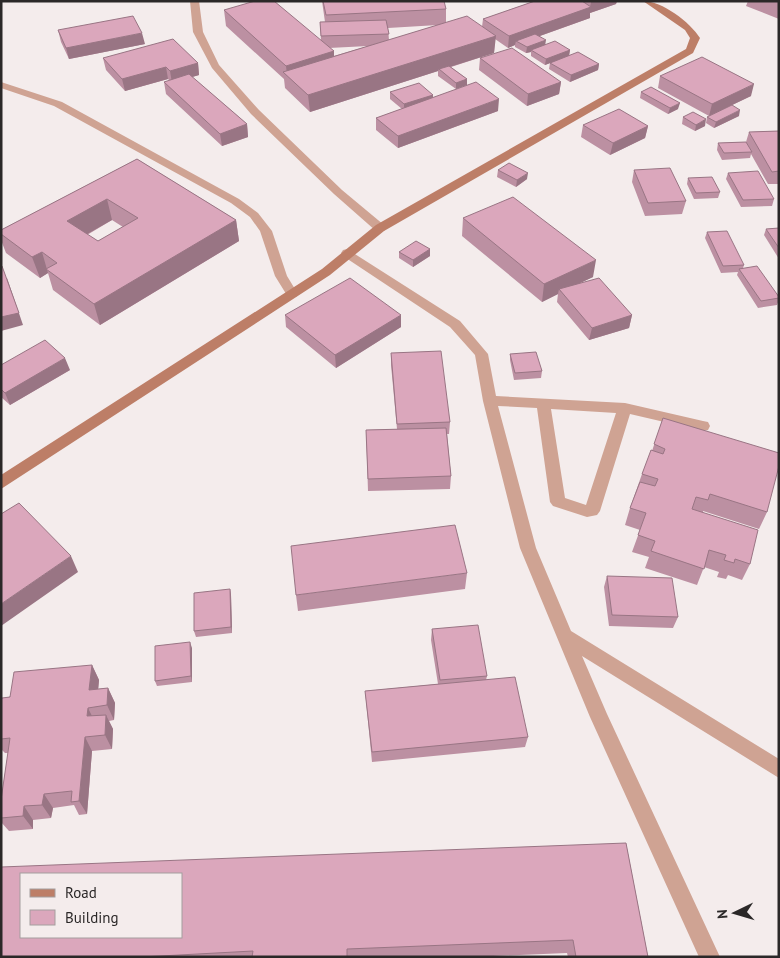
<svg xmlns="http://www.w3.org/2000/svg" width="780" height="958" viewBox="0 0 780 958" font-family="'PT Sans',sans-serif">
  <rect width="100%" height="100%" fill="#f4ecec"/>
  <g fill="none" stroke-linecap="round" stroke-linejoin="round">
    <path fill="#cfa393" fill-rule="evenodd" d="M190 1H199L203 32 219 65 259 110 342 190 384 225 386 228 384 231H376L334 194 251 114 212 68 193 32Z
      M1 82 62 102 239 199 258 213 272 231 287 276 298 294 296 297H288L275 276 260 231 250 217 231 203 54 106 1 88Z
      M347 249 460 321 488 354 496 396 625 403 703 421 708 422 710 426 708 430 703 431 630 414 600 511 597 515 587 517 553 506 550 502 537 408 498 406 536 548 571 631 779 759V778L582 656 607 714 720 957H699L590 717 520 548 483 401 475 355 450 327 343 256 341 253 343 250ZM551 409 616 413 586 505 565 498Z"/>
    <path fill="#bd7e67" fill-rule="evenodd" d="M643 1C662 1 690 22 700 38L693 53 384 231 330 275 1 489V475L322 269 376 225 686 49 690 38 685 30Z"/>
  </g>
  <path fill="#bc90a2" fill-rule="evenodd" d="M322 1 446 9V23L482 27 483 19 535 1H617L616 4 590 13V18L540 36 545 45 570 50 569 55 599 64 598 70 570 82 549 69 550 63 545 65 531 56V52L526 53 515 47V45L508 48 495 39 494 53 451 67 467 79V85L456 89 438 76V71L310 112 285 88 284 79 226 26 224 10 321 41 320 22H325ZM438 25 389 40 388 28ZM368 46 334 56V51L329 48Z
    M748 1H779V19L746 6Z
    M58 30 145 44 69 59 61 42Z
    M103 58 198 63 199 75 192 77 247 124 248 137 222 146 166 94 164 82 170 81 168 79 125 91 106 70Z
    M480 58 561 82 559 94 527 106 479 70Z
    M660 76 751 96 709 116 658 88Z
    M390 92 433 95V98L498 111 398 148 376 130V118L402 109 390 99Z
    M641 92 678 109 668 114 640 98Z
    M739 116 714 128 706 123 707 117Z
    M683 117 705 126 695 131 682 124Z
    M583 125 648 126 645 138 610 155 581 137Z
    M779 131V184H768L751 154 750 158 722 160 717 150 718 143 746 142 749 132Z
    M137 159 236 220 239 241 100 325 53 290 48 273 40 278 6 253 1 240V230ZM112 220 123 227 98 241 87 235Z
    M498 170 527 179 516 187 497 177Z
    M634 170 686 201 682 214 645 216 632 182Z
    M728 173 774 199 772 206 741 207 726 179Z
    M688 178 720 192 718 198 694 199 687 184Z
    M463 218 593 277 580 283 632 315 629 328 589 340 557 302 558 294 542 302 462 236Z
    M779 228V259L764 235 766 229Z
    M707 232 744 265 743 268 779 297V300L777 305 758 308 737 275 738 272 721 273 705 238Z
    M430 249V256L413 267 399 258V252Z
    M285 315H401V327L336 368 286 327Z
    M391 353 450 422 449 434H447L451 476 450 489 368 491 366 430 397 429 391 365Z
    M510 354 542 371 541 378 514 380 510 360Z
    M1 365 70 370 10 405 1 397Z
    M663 418 767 512 759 529 703 511V512L750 564 742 580 728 575 726 579 717 577 719 572 704 567 697 585 645 568 649 557 632 552 640 530 625 525 630 508 642 474 652 451Z
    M467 573 465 589 298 611 296 595Z
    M607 576 678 617 673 628 609 626 604 587Z
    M230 589 231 595 232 633 196 637 194 631Z
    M432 629 487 676 486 680 528 737 525 747 372 762 365 691 438 684 431 640Z
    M192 648V682L157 686 155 681Z
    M92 665 99 680 98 689 108 688 115 703 114 720 109 721 113 729 112 749 92 751 87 814 79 815 74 805 53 808 51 818 33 820V829L9 831 1 822V800L8 753H5L1 749V700Z
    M626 843 648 957H568L567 953 470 957H1Z"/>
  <path fill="#997584" d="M593 1H617L616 4 590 13V18L520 43 516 41 515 45 508 48 509 36 590 7 591 2Z
    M142 33 145 44 69 59 66 48Z
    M496 36 494 53 440 70 439 69 438 71 310 112 308 95Z
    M546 40 545 46 531 50V52L526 53 527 47Z
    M570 50 569 56 545 65 546 59Z
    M334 51V68L287 75 286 66Z
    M198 63 199 75 172 83 170 71Z
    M599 64 598 70 570 82 571 75Z
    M166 67 168 79 125 91 122 79Z
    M467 79V85L456 89V83Z
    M561 82 559 94 527 106 528 94Z
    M754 84 751 96 709 116 712 104Z
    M433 95V101L404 110V104Z
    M499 99 498 111 398 148V136Z
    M680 103 678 109 668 114 670 108Z
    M740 110 739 116 714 128 716 122Z
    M706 119 705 126 695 131 696 125Z
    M247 124 248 137 222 146 220 134Z
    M648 126 645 138 610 155 613 143Z
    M528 173 527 179 516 187 517 180Z
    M107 199 112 220 73 242 67 221Z
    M236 220 239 241 100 325 94 304Z
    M430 249V256L413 267V260Z
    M42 252 48 273 40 278 32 257Z
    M596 260 593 277 561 292 559 289 558 294 542 302 544 284Z
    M7 278 23 325 1 331V317Z
    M401 315V327L336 368 335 355Z
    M632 315 629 328 589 340 592 328Z
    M65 358 70 370 10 405 5 393Z
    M71 556 78 572 1 626V604Z
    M230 589 231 595 232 633 231 627Z
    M190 642 192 648V682L191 676Z
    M92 665 99 680 97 704 89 690Z
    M108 688 115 703 114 720 107 705Z
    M88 708 95 722 87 716Z
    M106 715 113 729 112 749 105 735Z
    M85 737 92 751 87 814 79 801Z
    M44 794 53 808 51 818 42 805Z
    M24 806 33 820V829L23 816Z"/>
  <path fill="#dba7bc" stroke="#997584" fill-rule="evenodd" d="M255 1H274L334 51 286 66 224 10Z
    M323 1H444L446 9 326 15Z
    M535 1H582L591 7 509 36 483 19Z
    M133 16 142 33 66 48 58 30Z
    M467 16 496 36 308 95 283 72Z
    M386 20 389 34 321 36 320 22Z
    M535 34 546 40 527 47 516 41Z
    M173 39 198 63 170 71 166 67 122 79 103 58Z
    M555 41 570 50 546 59 531 50Z
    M512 48 561 82 528 94 480 58Z
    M578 52 599 64 571 75 550 63Z
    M702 57 754 84 712 104 660 76Z
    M449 66 467 79 456 83 439 69Z
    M189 74 247 124 220 134 164 82Z
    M476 82 499 99 398 136 376 118Z
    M419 83 433 95 404 104 390 92Z
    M651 87 680 103 670 108 641 92Z
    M732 105 740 110 716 122 707 117Z
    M619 109 648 126 613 143 583 125Z
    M693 112 706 119 696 125 683 117Z
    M779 131V171L772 172 749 132Z
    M746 142 752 152 724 153 718 143Z
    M137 159 236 220 94 304 46 269 57 263 42 252 32 257 1 234V230ZM107 199 138 218 98 241 67 221Z
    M509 163 528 173 517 180 498 170Z
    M670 168 686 201 648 203 634 170Z
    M758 171 774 199 743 200 728 173Z
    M712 177 720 192 696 193 688 178Z
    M513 197 596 260 544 284 463 218Z
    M779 228V248L766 229Z
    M727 231 744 265 723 266 707 232Z
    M416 241 430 249 413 260 399 252Z
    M1 266H2L19 313 1 317Z
    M757 266 779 297V298L761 301 739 269Z
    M350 278 401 315 335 355 285 315Z
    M599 278 632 315 592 328 559 289Z
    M45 340 65 358 5 393 1 389V365Z
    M441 351 450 422 397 424 391 353Z
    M536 352 542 371 515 373 510 354Z
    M663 418 779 453V466L767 512 710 494 708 500 696 497 692 509 758 530 750 564 735 559 734 563 724 560 726 555 709 550 704 569 651 551 655 541 638 535 646 513 630 508 640 482 655 486 658 479 642 474 651 450 663 454 665 449 654 444Z
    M446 428 451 476 368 479 366 430Z
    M19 503 71 556 1 604V514Z
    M455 525 467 573 296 595 291 546Z
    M607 576 672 578 678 617 612 615Z
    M230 589 231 627 194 631V593Z
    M478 625 487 676 440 680 432 629Z
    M190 642 191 676 155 681V646Z
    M92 665 89 690 108 688 107 705 88 708 87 716 106 715 105 735 85 737 79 801 71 802 72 791 44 794 42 805 24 806 23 816 1 818V800L10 738 1 739V700L2 698 10 697 14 672Z
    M515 677 528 737 372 752 365 691Z
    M626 843 648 957H576L573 940 347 949V957H252L253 951 142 957H1V867ZM21 874H181V937H21Z"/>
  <rect width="780" height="958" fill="none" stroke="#2b2828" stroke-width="5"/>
  <rect x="20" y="873" width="162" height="65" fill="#f4ecec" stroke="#a49e9e"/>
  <rect x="30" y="889" width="25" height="8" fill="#bd7e67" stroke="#a49e9e"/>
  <text x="65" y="898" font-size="15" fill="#2b2828">Road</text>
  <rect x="30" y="910" width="25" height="15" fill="#dba7bc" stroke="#a49e9e"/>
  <text x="65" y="923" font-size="15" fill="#2b2828">Building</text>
  <g transform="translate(735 913) rotate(265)" stroke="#f4ecec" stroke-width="4" paint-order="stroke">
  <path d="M0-4L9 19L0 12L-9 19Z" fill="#2b2828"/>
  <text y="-8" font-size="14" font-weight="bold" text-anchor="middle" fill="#2b2828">N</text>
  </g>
</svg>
